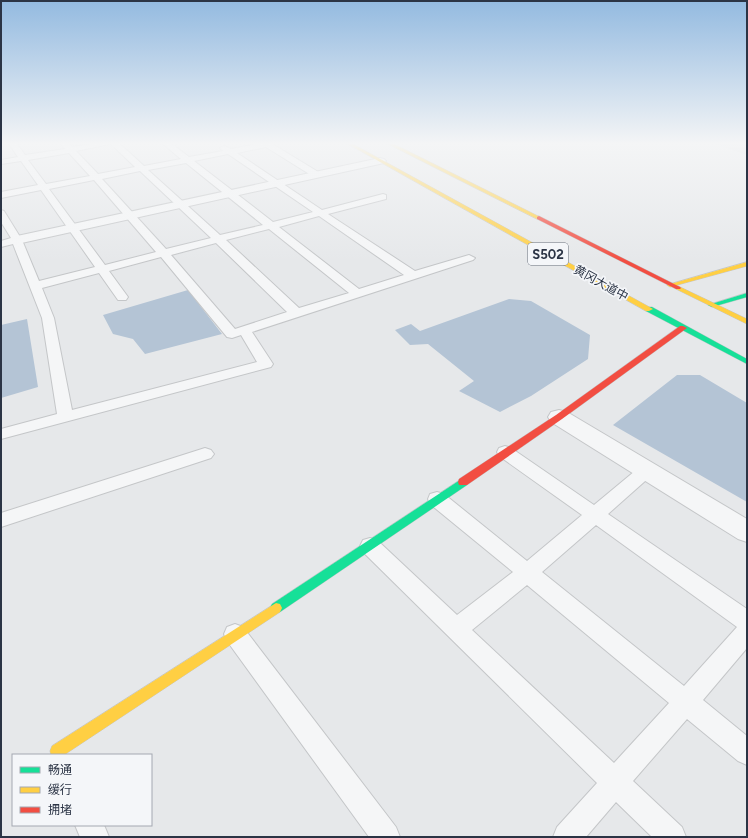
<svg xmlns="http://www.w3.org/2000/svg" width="748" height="838" viewBox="0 0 748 838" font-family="Figtree,'Noto Sans SC',sans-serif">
  <rect width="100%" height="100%" fill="#e6e8ea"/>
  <path fill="#d4d7dd" d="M715 144H747V155Z"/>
  <path fill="#b4c4d5" d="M188 290 222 334 145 354 133 339 113 334 103 315Z
    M509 299 531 301 590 335 588 359 531 396 500 412 459 391 474 381 428 344 410 345 395 330 411 324 420 331Z
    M27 319 38 387 1 398V325Z
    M677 375H700L747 403V502L613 425Z"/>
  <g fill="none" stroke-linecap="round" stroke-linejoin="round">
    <defs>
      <path id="lane" d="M9 144H17L25 155 65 149 61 144H69L72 147 91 144H110L76 151 98 174 135 167 111 144H120L144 166 181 159 163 144H172L189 157 223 151 220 148 224 146 231 149 258 144H275L274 145 320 173V177H314L266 147 237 153 322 210 383 194 386 195V199L328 214 415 271 469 255 475 258 473 260 252 332 273 364 271 367 1 439V429L57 414 42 318 13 244 1 247V241L11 238 1 222V210L4 211 22 240 39 281 95 267 41 190 1 198V192L38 185 21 161 1 164V160L18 157ZM69 153 90 176 46 184 28 160ZM228 154 313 212 273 222 194 161ZM186 163 263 225 220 235 148 170ZM140 171 211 238 166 249 102 179ZM94 180 156 252 105 265 49 189ZM319 216 404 275 359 289 279 227ZM269 229 349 293 299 308 226 240ZM216 243 287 312 235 329 171 255ZM161 257 227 337 232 338 241 335 257 362 72 410 54 318 42 288 99 273 118 300H126L128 297 109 271Z
        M505 446 511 448 594 505 641 466 647 464 653 466 656 470 653 474 608 514 747 609V648L703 700 747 736V765L738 761 687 719 633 781 682 827 686 837H652L616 802 586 837H553L557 827 597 783 363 552 360 546 363 540 370 538 377 540 457 615 513 572 430 504 428 499 430 494 437 492 444 494 527 561 582 515 499 456 497 452 499 448ZM596 525 737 627 684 686 542 572ZM527 585 669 703 614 763 472 630Z
        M205 448 211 450 214 454 211 458 1 527V513Z
        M235 624 243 627 396 827 400 837H369L227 641 224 634 227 627Z
        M75 825H104L109 837H80Z"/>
      <path id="street" d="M380 158 384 159 386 161 384 163 17 244 12 243 10 240 12 237 17 236Z
        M559 410 567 412 747 519V542L738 539 551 422 548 417 551 412Z"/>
      <path id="fast" d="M747 293V297L712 307 708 305Z
        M646 307H652L747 359V364L646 311Z
        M463 478 467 479 468 482 467 485 280 612 276 613 272 612 270 608 272 604Z"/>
      <path id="slow" d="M348 144H353L653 309 649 311H646Z
        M388 144H394L542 218 537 219Z
        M747 262V266L670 287 667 285Z
        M678 286 747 319V324L676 289V287Z
        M276 603 280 604 282 608 280 612 64 755H51L50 751 52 746Z"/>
      <path id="jam" d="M539 216 680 287 681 288 680 289H676L537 219V217Z
        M680 326H683L687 328 562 419 467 485H459L458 482 459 479 556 415Z"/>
    </defs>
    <use href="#lane" stroke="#c4c6c8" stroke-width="2"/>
    <use href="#street" stroke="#c4c6c8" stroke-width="2"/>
    <use href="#fast" stroke="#c4c6c8" stroke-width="1"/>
    <use href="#slow" stroke="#c4c6c8" stroke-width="1"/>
    <use href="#jam" stroke="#c4c6c8" stroke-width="1"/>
    <use href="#lane" fill="#f5f6f7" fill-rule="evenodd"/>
    <use href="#street" fill="#f5f6f7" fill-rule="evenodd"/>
    <use href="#fast" fill="#16e098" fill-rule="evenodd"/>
    <use href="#slow" fill="#ffcf43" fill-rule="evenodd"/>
    <use href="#jam" fill="#f24e42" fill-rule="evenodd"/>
  </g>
  <linearGradient id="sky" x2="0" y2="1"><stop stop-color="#93bae0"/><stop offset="0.55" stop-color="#f4f5f6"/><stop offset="1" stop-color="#f4f5f6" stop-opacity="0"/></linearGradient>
  <rect width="748" height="261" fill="url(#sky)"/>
  <g text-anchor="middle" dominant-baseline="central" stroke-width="3.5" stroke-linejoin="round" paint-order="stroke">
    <g font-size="12" fill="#2b3445" stroke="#f4f6f9">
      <text transform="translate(601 283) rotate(29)">黄冈大道中</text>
    </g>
    <rect fill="#f4f6f9" stroke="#676e7b" stroke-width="1" x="528" y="243" width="40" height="22" rx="3"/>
    <g font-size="13" font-weight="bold" fill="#2b3445">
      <text x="548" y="254">S502</text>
    </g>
  </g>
  <rect width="748" height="838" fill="none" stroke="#2b3445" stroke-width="4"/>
  <rect x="12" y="754" width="140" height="72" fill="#f4f6f9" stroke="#a4a8b1"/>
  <rect x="20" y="767" width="20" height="6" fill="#16e098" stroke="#a4a8b1"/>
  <text x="48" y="774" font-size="12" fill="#2b3445">畅通</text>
  <rect x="20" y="787" width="20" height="6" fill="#ffcf43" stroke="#a4a8b1"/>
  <text x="48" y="794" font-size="12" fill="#2b3445">缓行</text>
  <rect x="20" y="807" width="20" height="6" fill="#f24e42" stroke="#a4a8b1"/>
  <text x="48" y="814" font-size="12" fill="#2b3445">拥堵</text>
</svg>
